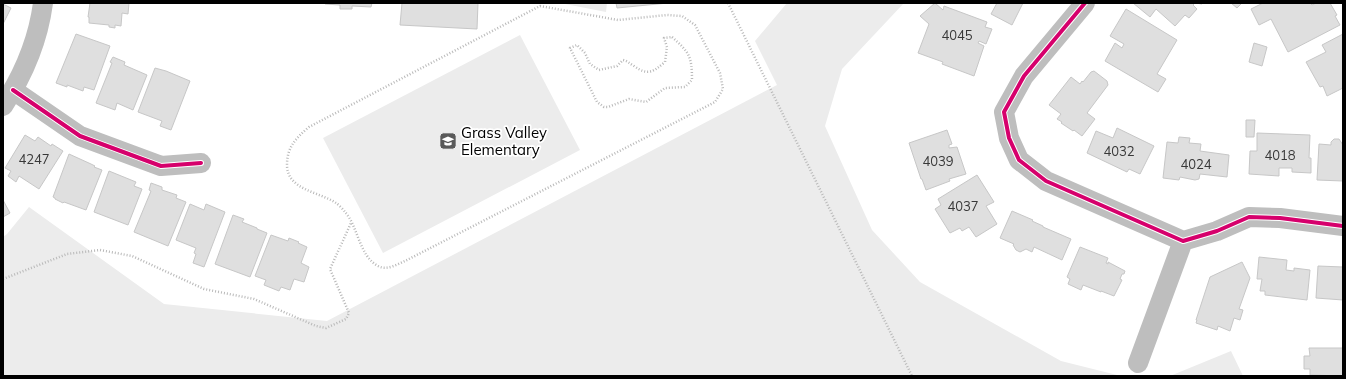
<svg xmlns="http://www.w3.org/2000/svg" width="1346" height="379" viewBox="0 0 1346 379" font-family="Mulish,sans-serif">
  <rect width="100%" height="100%" fill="#fff"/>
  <path fill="#ececec" d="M560 3H607L606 12Z
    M787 3H904L842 69 825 126 872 230 920 282 1061 361 1121 376H3V237L7 234 29 207 164 304 327 321 777 85 755 41Z
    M520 35 580 150 383 253 323 138Z
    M1231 351 1243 376H1170Z"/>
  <path fill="#dfdfdf" stroke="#c7c7c7" d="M90 3H129L128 14 122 13 121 26 115 25V28L109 27V25L89 23V17H88Z
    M325 3H372L371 7 352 6V9H340V5L325 4Z
    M402 3H478L477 29 400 25Z
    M616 3H668L617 8Z
    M935 3 943 10 944 6 987 22 985 27 992 29 986 44 979 41 978 43 984 46 974 76 942 64 943 62 918 53 929 24 920 16Z
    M997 3H1023L1012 25 991 14Z
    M1133 3H1203L1202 4 1195 3 1193 5 1197 9 1189 18 1185 15 1175 26 1156 9 1150 17Z
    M1231 3H1242L1237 8Z
    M1263 3H1310L1312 5 1316 3H1330L1337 15 1335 16 1340 25 1288 52 1271 19 1259 25 1251 9Z
    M3 4 11 8 3 24Z
    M1126 9 1177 40 1157 74 1166 79 1158 92 1105 61 1115 43 1122 48 1124 44 1110 36Z
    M76 34 110 46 94 90 84 87 83 91 67 85V87L56 83Z
    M1343 34V88L1327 96 1323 86 1320 87 1306 62 1326 52 1322 45Z
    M1254 43 1267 47 1262 66 1249 62Z
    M113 57 125 62 124 65 147 75 133 110 117 103 115 110 96 103 112 63 110 62Z
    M155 68 166 71 190 81 171 130 160 126 162 121 138 112Z
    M1094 71 1107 81 1108 85 1087 113 1095 119 1082 136 1074 130 1073 131 1061 123 1062 122 1057 119 1061 114 1049 105 1071 77 1080 84 1082 81 1083 82 1091 72Z
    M1246 120H1255L1254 137H1246Z
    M1117 128 1154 146 1140 174 1129 169 1127 172 1087 153 1096 131 1113 138Z
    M947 130 952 144 949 145V148L957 147 966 174 949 179 950 181 926 190 922 179H921L909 143Z
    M1257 133 1310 135 1309 158H1311V173L1292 172V168H1279V176L1249 174 1250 151H1257Z
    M25 135 35 141 38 137 51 146 52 144 63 151 39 189 19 176 16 182 8 176 11 171 5 168Z
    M1179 137 1190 138 1189 143 1201 144 1200 151 1229 155 1227 177 1200 174 1199 179 1195 180 1180 177 1179 180 1163 178 1167 142 1178 143Z
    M1334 139H1339L1343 145V181L1317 180 1319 144 1331 145V142Z
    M69 154 91 164 95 166 94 167 102 170 86 210 64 202 63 203 55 199V198L53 197Z
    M109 171 136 182 134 186 142 189 128 225 94 212Z
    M977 175 994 202 986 206 997 224 976 237 969 227 962 231 960 228 950 233 935 209 941 205 938 199Z
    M151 183 162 187V190L177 195 176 198 186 202 168 246 134 232 151 191 149 190Z
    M3 200 10 213 3 217Z
    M190 204 204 210 206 204 225 212 204 267 193 263 196 254 194 253 196 248 176 240Z
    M1012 211 1033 220 1032 221 1043 226V227L1071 239 1062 260 1034 247 1032 252 1026 249 1020 252 1016 250 1013 245 1014 244 1000 238Z
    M233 215 244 219 242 222 257 228V229L267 233 250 277 215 264Z
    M271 235 288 241 289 238 299 242 298 243 307 247 301 263 309 267 304 282 294 279 290 290 281 287 279 291 264 285 266 280 255 276Z
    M1080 247 1108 258 1106 263 1108 264V262L1125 271 1124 274H1122L1120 279 1122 280 1114 296 1101 291V292L1083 285 1081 290 1068 284 1070 279 1067 277Z
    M1259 257 1287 260 1286 270 1294 271V268L1310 270 1307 300 1265 295V291H1260L1262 279H1257Z
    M1242 262 1250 278 1239 309 1243 310 1240 320 1234 318 1230 331 1218 326 1217 330 1196 323 1197 320H1196L1210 277Z
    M1318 266 1343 267V300L1316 298Z
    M1309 348H1343V376L1310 375V369H1304V356H1310Z"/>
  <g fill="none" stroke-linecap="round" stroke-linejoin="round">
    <path stroke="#b9b9b9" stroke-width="2.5" stroke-dasharray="1 2" stroke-linecap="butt" d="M728 3 912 376
      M540 6 618 20 667 15 682 16 695 25 720 73 723 89 715 102 407 260C398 264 387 271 378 266 359 256 358 226 345 212 343 209 339 205 336 203 320 192 287 190 287 165 287 147 296 138 309 127Z
      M672 37C689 52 692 56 692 80L685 87 665 88 646 102 629 99 608 107H604L597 102 570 48 577 45 585 53 590 64 599 70 617 66 623 60C628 61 630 64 634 66 648 76 653 72 665 62L667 47 664 38Z
      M3 279 67 254 100 250 132 256 204 289 254 299 316 326 326 328 346 319 349 313 330 269 351 223"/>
    <path stroke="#bebebe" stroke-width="20" d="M1085 3 1024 76 1004 112 1009 138 1019 160 1046 181 1183 241 1217 231 1249 217 1280 218 1343 226
      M13 90 80 136 161 166 201 163
      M3 106C24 74 38 41 43 3
      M1138 363 1183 241"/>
    <defs>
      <path id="cycleway" d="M1085 3 1024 76 1004 112 1009 138 1019 160 1046 181 1183 241 1217 231 1249 217 1280 218 1343 226
        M13 90 80 136 161 166 201 163"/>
    </defs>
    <use href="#cycleway" stroke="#fff" stroke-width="6"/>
    <use href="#cycleway" stroke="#d6006c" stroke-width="4"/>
  </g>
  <defs>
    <symbol id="school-square" viewBox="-11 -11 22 22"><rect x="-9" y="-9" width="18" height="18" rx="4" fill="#595959" stroke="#fff"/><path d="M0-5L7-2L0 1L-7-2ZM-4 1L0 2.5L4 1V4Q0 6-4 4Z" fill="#fff"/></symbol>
  </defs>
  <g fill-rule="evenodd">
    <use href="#school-square" x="438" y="131" width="20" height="20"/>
  </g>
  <g text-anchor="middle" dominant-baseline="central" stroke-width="3.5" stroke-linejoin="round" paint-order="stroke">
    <g font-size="13" fill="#383838">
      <text x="957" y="35">4045</text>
      <text x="1119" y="151">4032</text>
      <text x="1280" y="155">4018</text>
      <text x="34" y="159">4247</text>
      <text x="938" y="161">4039</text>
      <text x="1196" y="164">4024</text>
      <text x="963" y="206">4037</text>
    </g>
    <g font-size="15" fill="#000" stroke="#fff" text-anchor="start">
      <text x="461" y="132">Grass Valley<tspan x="461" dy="17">Elementary</tspan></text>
    </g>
  </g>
  <rect width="1346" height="379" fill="none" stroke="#000000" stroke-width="8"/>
</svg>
